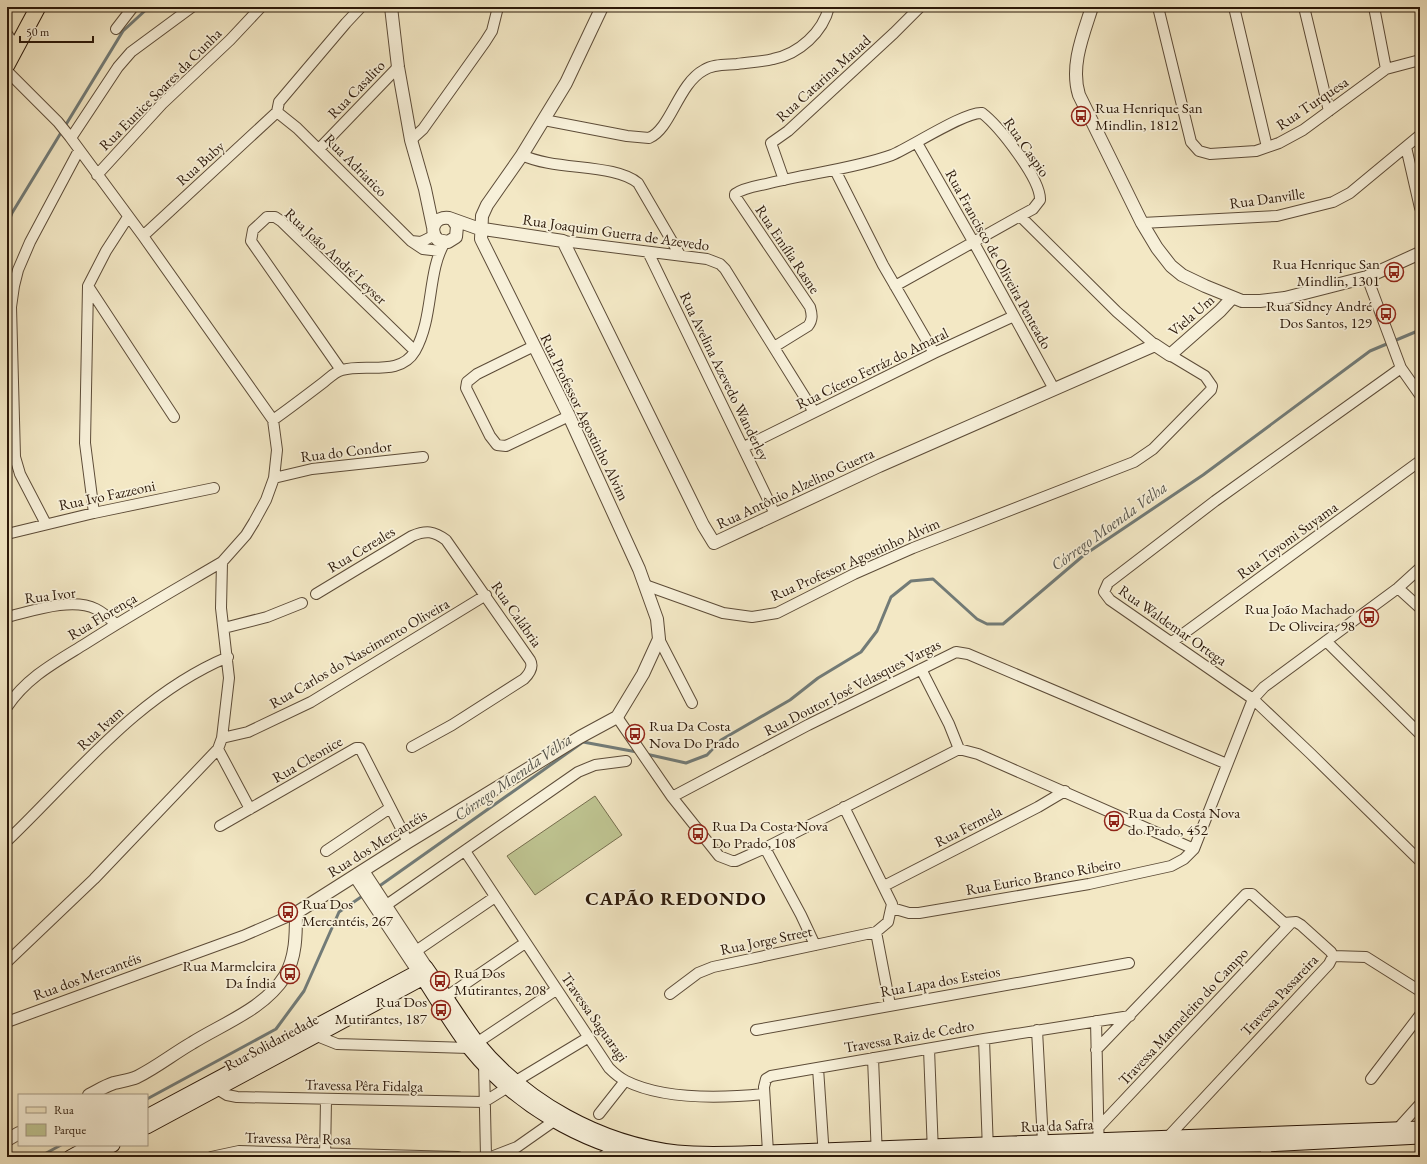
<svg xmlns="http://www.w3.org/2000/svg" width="1427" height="1164" viewBox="0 0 1427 1164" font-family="'EB Garamond',serif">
  <rect width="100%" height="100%" fill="#f3e8c5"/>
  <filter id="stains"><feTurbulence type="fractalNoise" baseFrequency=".005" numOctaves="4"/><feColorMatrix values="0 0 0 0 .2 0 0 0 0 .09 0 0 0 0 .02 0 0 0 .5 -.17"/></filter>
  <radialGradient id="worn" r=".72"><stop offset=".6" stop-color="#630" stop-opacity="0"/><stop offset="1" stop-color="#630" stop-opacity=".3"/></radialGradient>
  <path fill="#bfc592" stroke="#756e4e" d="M595 796 622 835 535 895 507 856Z"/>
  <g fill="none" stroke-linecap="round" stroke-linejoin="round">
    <path stroke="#727b77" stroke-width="3" d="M7 226 12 213 123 31 149 7
      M646 754 686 763 707 755 721 740 790 700 818 678 861 652 877 631 891 597 911 581 933 579 977 619 987 624H1003L1084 555 1203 475 1370 351 1420 330
      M378 887 583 742 637 752
      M147 1099 276 1029 304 991 339 912 364 895
      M39 1157 61 1145"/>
    <defs>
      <path id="minor" d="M1158 7 1191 142 1199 151 1210 154 1256 151 1279 143 1303 130 1386 69 1420 60
        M1234 7 1267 147
        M1304 7 1329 111
        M1374 7 1386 69
        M116 29 133 7
        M7 34 16 48
        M7 71 58 122 70 137 143 236 273 420 277 450 274 478 266 500 254 522 246 535 222 562 221 608 229 678 222 738 218 749 94 879 7 962
        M277 112 297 128 411 241 423 249 440 251
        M277 112 279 102 346 23 361 7
        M544 120 627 136 649 138C671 129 678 84 704 70 713 64 726 65 737 64 749 62 762 62 773 59 799 54 823 32 829 7
        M71 138 118 67 131 52 192 7
        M411 140 423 129 485 42 492 31 498 7
        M917 143 974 243 1054 389
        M1406 147 1420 208
        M319 149 398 67
        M522 155C555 171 614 163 638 183L680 255
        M835 170 883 265 934 353
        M97 175 162 104 230 40 261 7
        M784 180 771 143 788 131 894 33 920 7
        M1020 216 1117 312 1155 345
        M1142 223 1277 216 1333 202 1350 193 1420 135
        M143 236 277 112
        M411 241 421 242 431 237
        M563 241 707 259 720 264 725 269 814 412
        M648 252 775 514
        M1367 277 1401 368 1420 395
        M88 286 174 417
        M534 346 477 374 467 382 466 388 490 436 497 445 506 446 569 416
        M774 347 808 326C813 320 812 314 810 307L735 196V194C745 187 759 186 770 183 810 173 853 169 892 155 911 147 966 111 982 113 999 126 1041 179 1040 200L1033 209 1020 216 895 286
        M1401 368 1215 501 1108 583 1104 592 1110 600 1253 699 1311 754 1420 861
        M341 370 251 241 253 230 267 217H275L281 221 415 351
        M273 420C290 408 307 395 324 382 329 378 336 371 342 370 365 363 400 377 415 351 434 318 427 271 445 242
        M744 447 934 353 1014 316
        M274 478 312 469 423 457
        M94 513 85 443 88 286 106 251 128 217
        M46 524 20 474 15 457 11 307 14 286 18 270 30 242 79 150
        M7 534 94 513 214 488
        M645 585 723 613 752 617 777 613 854 574 913 548 1134 462 1153 449 1211 390 1212 386 1205 376 1170 355
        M1398 588 1420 608
        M316 594 412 536C426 530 434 531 446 540L530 660C534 667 529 674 524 679L452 725 412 747
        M7 617C32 611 72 597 96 609 104 613 110 619 116 624
        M224 628 267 617 302 603
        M659 639 692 703
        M1326 641 1420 734
        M1172 642 1420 461
        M921 669 949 724 959 749
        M7 707C27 677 56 662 85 644 130 615 176 589 222 562
        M617 717 672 797 719 856 732 861H736L765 848 959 749 978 754 1194 849
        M222 738 248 732 311 702 486 595
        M218 749 250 809
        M672 797 808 725 956 652 968 654 1227 764
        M844 807 892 904 888 922 876 932 890 1005
        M220 826 356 748H360L408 842
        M7 841C76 775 137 695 228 657
        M765 848 801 915 815 945
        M326 851 390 808
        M465 851 609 1068C614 1073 620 1078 626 1081 664 1100 723 1098 764 1094
        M884 886 1038 807 1065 791
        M385 906 578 772 595 765 626 761
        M892 908 909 913H919L1089 884 1171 866 1184 859 1194 849 1253 699 1264 687 1398 588 1420 568
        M416 951 495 897
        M1333 956 1366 957 1420 991
        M670 994 698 973 713 967 876 932
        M446 997 525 943
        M1096 1021 1099 1157
        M7 1022 243 936 296 913
        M756 1030 1129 963
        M1037 1030 1043 1142
        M312 1034 337 1044 469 1048 556 990
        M984 1039 988 1151
        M929 1049 933 1153
        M1096 1050 1246 894H1252L1284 923 1296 922 1301 925 1331 952 1333 956 1329 964 1168 1137
        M873 1058 877 1157
        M484 1063 486 1157
        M818 1068 824 1157
        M1371 1079 1420 1015
        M516 1081 589 1037
        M217 1089 227 1095 237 1097 484 1102 508 1087
        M599 1114 625 1081
        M1098 1128 1290 924
        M1399 1135 1401 1125 1420 1104
        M1265 1145 1267 1157
        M1208 1146V1157
        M768 1152 764 1087 766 1079 771 1076 984 1039 1130 1016
        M211 1157 239 1151 458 1157
        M325 1157 326 1100
        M491 1157 517 1147 554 1121
        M602 1157 615 1149
        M1419 1157 1420 1156"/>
      <path id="tertiary" d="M391 7 398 67 411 140 425 189 433 227
        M1092 7C1083 35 1070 66 1079 95L1142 223 1157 248 1171 266 1182 275 1205 286 1242 301H1260L1285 298 1367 277 1420 253
        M453 220 457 226 456 237 448 242 438 240C428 230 435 216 449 218L477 228 563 241 703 525 714 543 879 466 1155 345 1170 355 1220 311 1232 298
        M363 871 426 967
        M355 876 418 971
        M89 1095C97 1091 105 1086 114 1083 122 1081 130 1080 137 1077 157 1067 173 1054 192 1043 224 1023 264 1009 285 976 296 957 296 935 296 913L408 842 580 737 617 717 643 674 659 639 657 619 639 569 569 416 481 239 482 216 487 205 522 155 566 83 602 7
        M7 1140 19 1133"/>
      <path id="secondary" d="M419 972C435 997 451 1024 469 1048 514 1104 580 1143 650 1157
        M147 1116 426 967C443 991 459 1018 477 1042 526 1102 600 1143 677 1152 707 1155 738 1153 768 1152L1420 1128
        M147 1127 431 974
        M70 1157 92 1145
        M90 1157 113 1145
        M902 1157 1153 1147 1265 1145 1420 1137"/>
      <path id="primary" d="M7 65 38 7"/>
    </defs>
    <use href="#minor" stroke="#5d4c38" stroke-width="12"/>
    <use href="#tertiary" stroke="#5d4c38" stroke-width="14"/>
    <use href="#secondary" stroke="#2b1809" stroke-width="15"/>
    <use href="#primary" stroke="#2b1809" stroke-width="17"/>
    <use href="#minor" stroke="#f7f0d9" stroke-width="10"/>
    <use href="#tertiary" stroke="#f7f0d9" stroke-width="12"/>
    <use href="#secondary" stroke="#f7f0d9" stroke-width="13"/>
    <use href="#primary" stroke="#f3e8c5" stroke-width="15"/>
  </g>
  <defs>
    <symbol id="bus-ring" viewBox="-11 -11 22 22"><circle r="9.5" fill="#f7f0d9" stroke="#8f2418" stroke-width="1.5"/><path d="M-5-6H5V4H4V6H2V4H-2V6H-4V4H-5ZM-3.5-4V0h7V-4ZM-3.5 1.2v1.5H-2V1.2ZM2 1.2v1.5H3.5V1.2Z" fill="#8f2418"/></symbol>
  </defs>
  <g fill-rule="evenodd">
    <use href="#bus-ring" x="1070" y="105" width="22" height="22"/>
    <use href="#bus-ring" x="1383" y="261" width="22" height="22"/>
    <use href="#bus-ring" x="1375" y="303" width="22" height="22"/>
    <use href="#bus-ring" x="1358" y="606" width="22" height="22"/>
    <use href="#bus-ring" x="624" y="723" width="22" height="22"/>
    <use href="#bus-ring" x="1103" y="810" width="22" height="22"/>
    <use href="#bus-ring" x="687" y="823" width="22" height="22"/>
    <use href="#bus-ring" x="277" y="901" width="22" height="22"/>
    <use href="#bus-ring" x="279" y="963" width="22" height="22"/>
    <use href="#bus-ring" x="429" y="970" width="22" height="22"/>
    <use href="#bus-ring" x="430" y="999" width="22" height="22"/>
  </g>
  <g text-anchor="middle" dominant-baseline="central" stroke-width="3.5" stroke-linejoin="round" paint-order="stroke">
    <g font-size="15" fill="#2b1809" stroke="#f7f0d9">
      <text transform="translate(823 78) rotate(-42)">Rua Catarina Mauad</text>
      <text transform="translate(160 89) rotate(-45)">Rua Eunice Soares da Cunha</text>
      <text transform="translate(356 89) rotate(-46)">Rua Casalito</text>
      <text transform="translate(1312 103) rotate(-34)">Rua Turquesa</text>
      <text transform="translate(1027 147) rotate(55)">Rua Caspio</text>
      <text transform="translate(200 163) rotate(-42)">Rua Buby</text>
      <text transform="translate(356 165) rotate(45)">Rua Adriatico</text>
      <text transform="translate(1267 198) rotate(-8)">Rua Danville</text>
      <text transform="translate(616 232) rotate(8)">Rua Joaquim Guerra de Azevedo</text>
      <text transform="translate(788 249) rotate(56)">Rua Emília Rasne</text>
      <text transform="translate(336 256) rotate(43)">Rua João André Leyser</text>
      <text transform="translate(999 259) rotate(61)">Rua Francisco de Oliveira Penteado</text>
      <text transform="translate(1191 315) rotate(-41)">Viela Um</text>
      <text transform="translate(872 368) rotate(-26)">Rua Cícero Ferráz do Amaral</text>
      <text transform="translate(725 376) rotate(64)">Rua Avelina Azevedo Wanderley</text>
      <text transform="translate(585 417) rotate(64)">Rua Professor Agostinho Alvim</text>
      <text transform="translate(346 451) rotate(-7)">Rua do Condor</text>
      <text transform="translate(795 488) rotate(-25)">Rua Antônio Alzelino Guerra</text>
      <text transform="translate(107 495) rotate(-12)">Rua Ivo Fazzeoni</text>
      <text transform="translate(1287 540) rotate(-36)">Rua Toyomi Suyama</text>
      <text transform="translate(361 549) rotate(-31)">Rua Cereales</text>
      <text transform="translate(855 559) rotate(-24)">Rua Professor Agostinho Alvim</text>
      <text transform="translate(50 595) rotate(-7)">Rua Ivor</text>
      <text transform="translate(517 614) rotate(55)">Rua Calábria</text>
      <text transform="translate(102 616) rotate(-31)">Rua Florença</text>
      <text transform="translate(1173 625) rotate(35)">Rua Waldemar Ortega</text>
      <text transform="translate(359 653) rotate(-30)">Rua Carlos do Nascimento Oliveira</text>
      <text transform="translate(852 687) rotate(-27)">Rua Doutor José Velasques Vargas</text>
      <text transform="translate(100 728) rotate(-43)">Rua Ivam</text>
      <text transform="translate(307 759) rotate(-30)">Rua Cleonice</text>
      <text transform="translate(968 826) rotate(-27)">Rua Fermela</text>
      <text transform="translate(377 843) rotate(-32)">Rua dos Mercantéis</text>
      <text transform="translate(1043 876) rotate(-10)">Rua Eurico Branco Ribeiro</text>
      <text transform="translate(766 940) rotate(-12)">Rua Jorge Street</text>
      <text transform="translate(87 976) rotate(-20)">Rua dos Mercantéis</text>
      <text transform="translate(940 981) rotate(-10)">Rua Lapa dos Esteios</text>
      <text transform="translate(1279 995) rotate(-47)">Travessa Passareira</text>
      <text transform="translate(1183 1016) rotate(-47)">Travessa Marmeleiro do Campo</text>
      <text transform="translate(595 1017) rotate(55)">Travessa Saguaragi</text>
      <text transform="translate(909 1036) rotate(-10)">Travessa Raiz de Cedro</text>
      <text transform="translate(271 1042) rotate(-28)">Rua Solidariedade</text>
      <text transform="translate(364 1085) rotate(1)">Travessa Pêra Fidalga</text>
      <text transform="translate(1057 1125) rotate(-2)">Rua da Safra</text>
      <text transform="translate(298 1138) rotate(1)">Travessa Pêra Rosa</text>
    </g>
    <g font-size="15" fill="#2b1809" stroke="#f7f0d9" text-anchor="start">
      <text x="1095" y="107">Rua Henrique San<tspan x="1095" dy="17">Mindlin, 1812</tspan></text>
      <text x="1380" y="263" text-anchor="end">Rua Henrique San<tspan x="1380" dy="17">Mindlin, 1301</tspan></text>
      <text x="1372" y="305" text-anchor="end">Rua Sidney André<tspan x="1372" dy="17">Dos Santos, 129</tspan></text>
      <text x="1355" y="608" text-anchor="end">Rua João Machado<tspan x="1355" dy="17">De Oliveira, 98</tspan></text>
      <text x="649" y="725">Rua Da Costa<tspan x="649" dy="17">Nova Do Prado</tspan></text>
      <text x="1128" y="812">Rua da Costa Nova<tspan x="1128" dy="17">do Prado, 452</tspan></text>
      <text x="712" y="825">Rua Da Costa Nova<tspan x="712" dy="17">Do Prado, 108</tspan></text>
      <text x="302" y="903">Rua Dos<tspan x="302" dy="17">Mercantéis, 267</tspan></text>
      <text x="276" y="965" text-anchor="end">Rua Marmeleira<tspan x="276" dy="17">Da Índia</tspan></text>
      <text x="454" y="972">Rua Dos<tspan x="454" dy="17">Mutirantes, 208</tspan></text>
      <text x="427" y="1001" text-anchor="end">Rua Dos<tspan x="427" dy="17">Mutirantes, 187</tspan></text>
    </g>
    <g font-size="16" font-style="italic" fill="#545249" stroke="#f7f0d9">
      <text transform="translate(1109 526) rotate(-36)">Córrego Moenda Velha</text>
      <text transform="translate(513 777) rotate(-35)">Córrego Moenda Velha</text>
    </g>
    <g font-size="19" font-weight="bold" letter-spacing="1" fill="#2b1809" stroke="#f7f0d9">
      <text x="676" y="898">CAPÃO REDONDO</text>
    </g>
  </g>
  <rect width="1427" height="1164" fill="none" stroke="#f3e8c5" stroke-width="24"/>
  <rect x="8" y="8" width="1411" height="1148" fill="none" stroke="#2b1809" stroke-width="2"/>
  <rect x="12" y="12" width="1403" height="1140" fill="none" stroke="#2b1809"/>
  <rect x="18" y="1094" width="130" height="52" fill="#f7f0d9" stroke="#a59a86"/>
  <rect x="26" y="1107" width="20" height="6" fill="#f3e8c5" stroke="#a59a86"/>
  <text x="54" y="1114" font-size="12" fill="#2b1809">Rua</text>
  <rect x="26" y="1124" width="20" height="12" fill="#bfc592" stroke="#a59a86"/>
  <text x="54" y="1134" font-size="12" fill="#2b1809">Parque</text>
  <path d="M20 36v6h73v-6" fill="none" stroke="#2b1809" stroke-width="2"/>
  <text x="26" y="36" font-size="12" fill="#2b1809" stroke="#f7f0d9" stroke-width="3" paint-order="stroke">50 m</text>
  <rect width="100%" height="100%" filter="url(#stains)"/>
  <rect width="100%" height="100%" fill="url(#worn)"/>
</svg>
